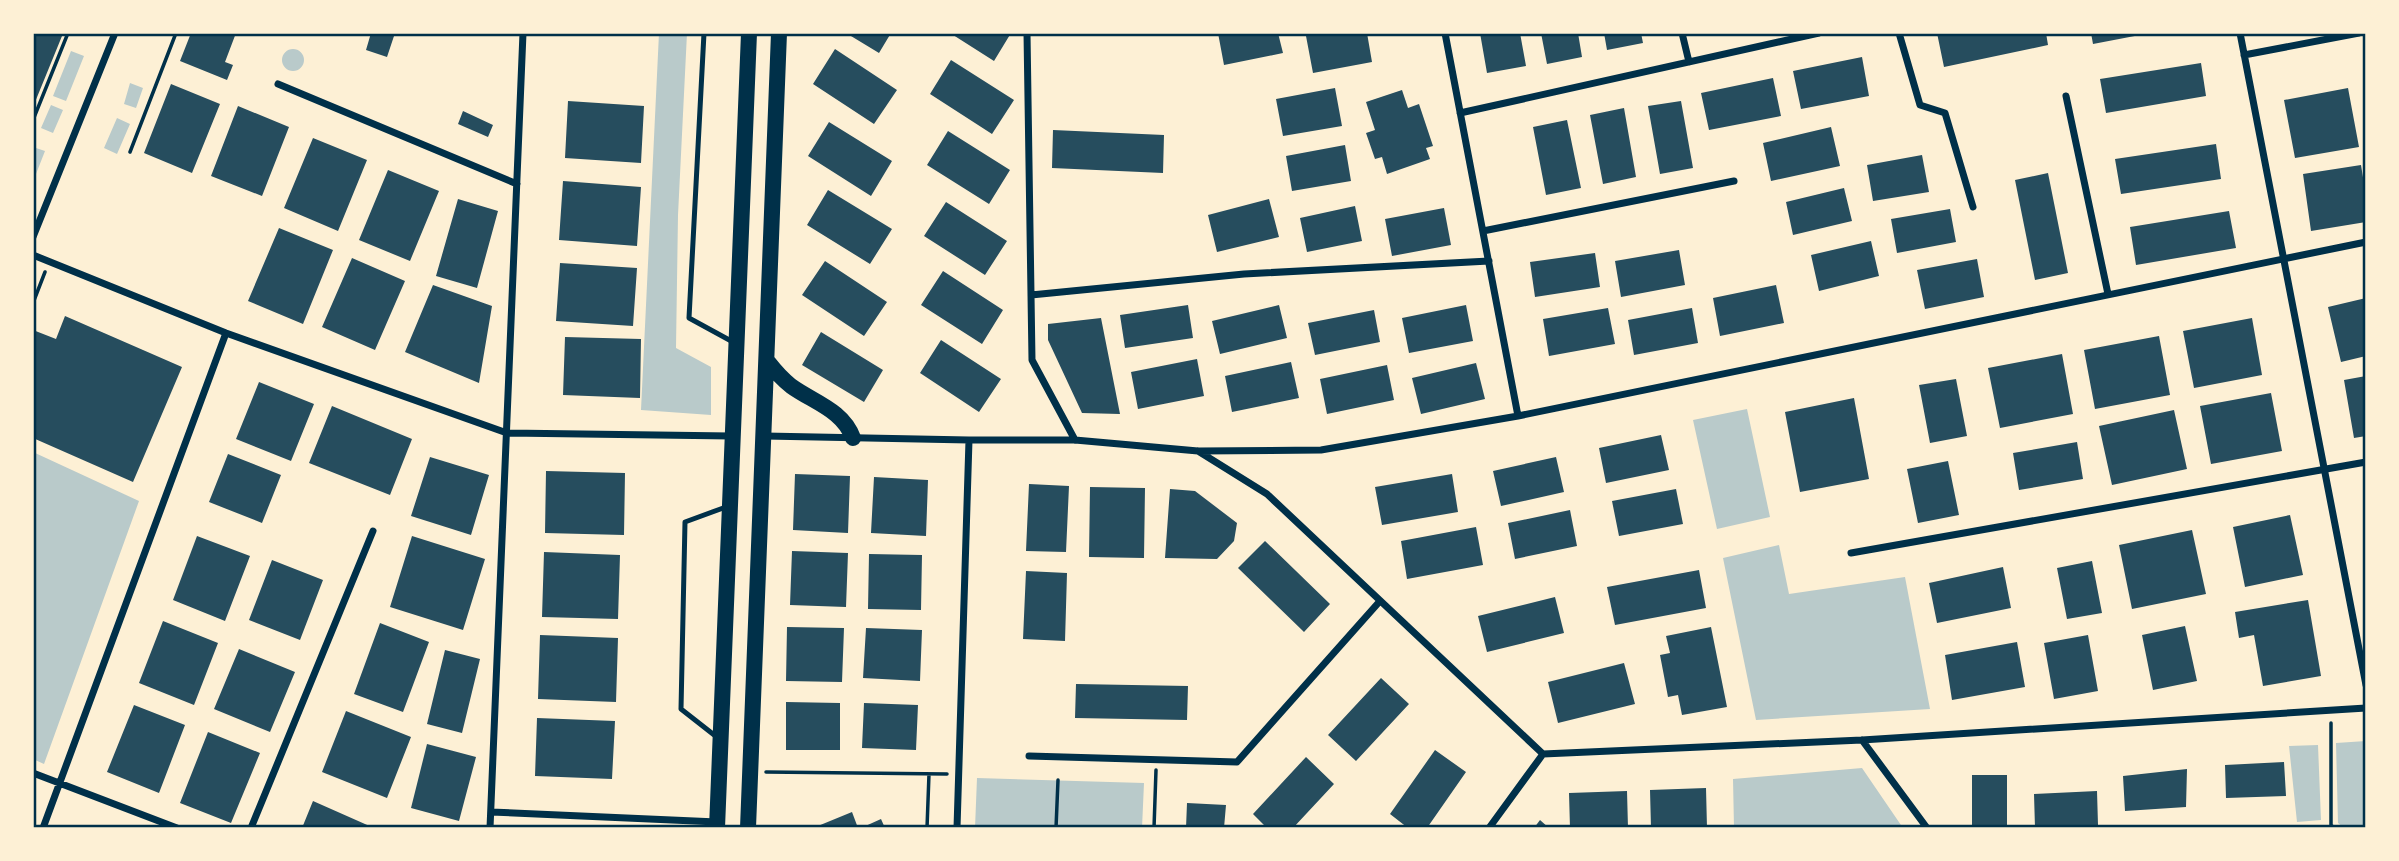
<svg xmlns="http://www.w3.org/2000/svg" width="2399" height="861" viewBox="0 0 2399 861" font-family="'Crimson Pro',serif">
  <rect width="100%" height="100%" fill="#fdf0d5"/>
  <path fill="#b9caca" d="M659 33H687L678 215 676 348 711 367V415L641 410Z
    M282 60a11 11 0 1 1 22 0a11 11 0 1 1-22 0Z
    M71 51 84 56 66 101 53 96Z
    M130 83 143 88 136 108 124 104Z
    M51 105 63 110 53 133 41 128Z
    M117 118 130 124 117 154 104 148Z
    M33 147 45 151 36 174 33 173Z
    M1747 409 1770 517 1717 529 1693 420Z
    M33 452 139 501 44 764 33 759Z
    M1779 545 1789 594 1905 577 1930 709 1756 720 1723 558Z
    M2366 741V828H2344L2338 823 2336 743Z
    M2318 745 2321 820 2297 822 2289 746Z
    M1862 768 1903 828H1734L1733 779Z
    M977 778 1144 783 1142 828H975Z"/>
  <path fill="#264d5e" d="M33 33H56L62 36 33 107Z
    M191 33H236L225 62 233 65 227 80 180 61Z
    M371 33H395L387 57 366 50Z
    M846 33H891L879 53Z
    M950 33H1011L994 61Z
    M1218 33H1278L1283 53 1224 65Z
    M1320 33H1367L1372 62 1313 73 1306 36Z
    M1480 33H1520L1526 66 1487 73Z
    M1541 33H1578L1582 57 1547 64Z
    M1604 33H1641L1643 43 1607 50Z
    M1937 33H2046L2048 45 1944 67Z
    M2091 33H2139L2140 35 2093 44Z
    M835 49 897 90 874 124 813 84Z
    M1862 57 1869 96 1801 109 1793 71Z
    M951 60 1014 100 992 134 930 94Z
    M2201 63 2206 96 2106 113 2100 79Z
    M1773 78 1781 116 1709 130 1701 93Z
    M171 84 220 104 192 173 144 153Z
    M1335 88 1342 126 1283 136 1276 99Z
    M2348 88 2359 147 2295 158 2284 100Z
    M1402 90 1408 108 1419 104 1433 146 1426 148 1430 159 1387 174 1382 157 1375 159 1366 133 1375 130 1366 102Z
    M568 101 644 106 641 163 565 158Z
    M1681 101 1693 168 1660 174 1648 106Z
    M238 106 289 127 262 196 211 176Z
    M1624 108 1636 177 1603 184 1590 115Z
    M463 111 493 125 488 137 458 124Z
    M1567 120 1581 188 1546 195 1533 127Z
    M829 122 892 161 871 196 808 156Z
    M1831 127 1840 166 1771 181 1763 143Z
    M1053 130 1164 135 1163 173 1052 168Z
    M948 131 1010 170 989 204 927 165Z
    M313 138 367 160 338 231 284 208Z
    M2216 144 2221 179 2121 194 2115 159Z
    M1345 145 1351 181 1292 191 1286 156Z
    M1922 155 1929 192 1873 201 1867 165Z
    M2361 165 2366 196V222L2311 231 2303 174Z
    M388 170 439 191 410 261 359 240Z
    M2048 173 2068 273 2035 280 2015 180Z
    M563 181 641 187 637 246 559 240Z
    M1844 188 1852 221 1793 235 1786 202Z
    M828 190 892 229 870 264 807 225Z
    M458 199 498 211 477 288 436 276Z
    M1269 199 1279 237 1217 252 1208 215Z
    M946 202 1007 241 985 275 924 236Z
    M1355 206 1362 241 1307 252 1300 218Z
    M1444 208 1451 245 1392 256 1385 219Z
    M1950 209 1956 242 1897 253 1891 219Z
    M2229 211 2236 248 2136 265 2130 227Z
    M279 228 333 250 303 324 248 301Z
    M1871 241 1879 276 1819 291 1811 255Z
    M1679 250 1685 285 1621 297 1615 261Z
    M1595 253 1600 287 1535 297 1530 262Z
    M352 258 405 281 375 350 322 327Z
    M1977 259 1984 297 1925 309 1917 270Z
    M825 261 887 302 864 336 802 295Z
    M560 263 637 268 633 326 556 321Z
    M943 271 1003 310 982 344 921 305Z
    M433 285 492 306 479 383 405 352Z
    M1776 285 1784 323 1720 336 1713 298Z
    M2366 298V356L2341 362 2328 307Z
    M1188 305 1193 338 1125 348 1120 315Z
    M1279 305 1287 338 1220 354 1212 321Z
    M1466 305 1473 341 1409 353 1402 318Z
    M1608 308 1615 344 1549 356 1543 319Z
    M1692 308 1698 343 1634 355 1628 320Z
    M1374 310 1380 342 1315 355 1308 323Z
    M65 316 182 367 133 482 33 438V330L56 339Z
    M1101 318 1120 414 1082 413 1048 340V324Z
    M2252 318 2262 375 2194 388 2183 331Z
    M821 332 883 370 864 402 802 365Z
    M2159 336 2170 395 2095 409 2084 350Z
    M565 337 641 339 640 398 563 395Z
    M941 340 1001 379 979 412 920 373Z
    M2062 354 2073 414 2000 428 1988 368Z
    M1197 359 1204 396 1138 409 1131 372Z
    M1291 362 1299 398 1232 412 1225 376Z
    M1476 363 1485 399 1421 414 1412 378Z
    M1387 365 1394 400 1327 414 1320 379Z
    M2366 376V436L2354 438 2344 380Z
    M1956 379 1967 436 1930 443 1919 385Z
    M259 382 314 404 291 461 236 439Z
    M2271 393 2282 451 2211 464 2200 406Z
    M1854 398 1869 479 1800 492 1785 412Z
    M332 406 412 439 390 495 309 463Z
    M2174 410 2187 469 2112 485 2099 426Z
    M1661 435 1669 470 1606 483 1599 448Z
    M2077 442 2083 479 2019 490 2013 453Z
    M228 454 281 475 262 523 209 502Z
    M430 457 489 475 471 535 411 516Z
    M1556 457 1564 492 1501 506 1493 471Z
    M1948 461 1959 515 1918 523 1907 469Z
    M546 471 625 473 624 535 545 533Z
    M795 474 850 476 848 533 793 530Z
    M1452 474 1458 512 1382 525 1375 487Z
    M874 477 928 480 926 536 871 533Z
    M1029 484 1069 486 1066 552 1026 551Z
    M1090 487 1145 488 1144 558 1089 557Z
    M1170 489 1195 491 1237 523 1234 541 1217 559 1165 558Z
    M1676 489 1683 524 1619 536 1612 501Z
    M1570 510 1577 546 1515 559 1508 523Z
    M2290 515 2303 575 2245 587 2233 527Z
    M1476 527 1483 565 1407 579 1401 541Z
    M2192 530 2206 594 2132 609 2119 545Z
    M197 536 250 556 225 621 173 600Z
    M412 536 485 559 463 630 390 607Z
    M1265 541 1330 604 1304 632 1238 568Z
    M792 551 848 553 846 607 790 605Z
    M544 552 620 555 618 619 542 617Z
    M869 554 922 555 921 610 868 609Z
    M272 560 323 580 300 640 249 620Z
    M2092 561 2102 613 2067 619 2057 568Z
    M2003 567 2011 608 1937 623 1929 583Z
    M1699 570 1706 608 1615 625 1607 587Z
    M1026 571 1067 573 1065 641 1023 639Z
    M1555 597 1564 633 1487 652 1478 616Z
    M2308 600 2321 676 2263 686 2254 635 2239 638 2235 612Z
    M163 621 218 643 194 705 139 683Z
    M380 623 429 642 403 712 354 694Z
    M2185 626 2197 681 2153 690 2142 635Z
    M787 627 844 628 842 682 786 681Z
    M1711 627 1727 707 1682 715 1678 695 1668 697 1660 655 1670 653 1666 636Z
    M866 628 922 630 920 681 863 678Z
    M540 635 618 638 616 702 538 699Z
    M2088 635 2098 691 2054 699 2044 643Z
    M2017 642 2025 687 1952 700 1945 655Z
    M239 649 295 672 270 732 214 709Z
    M445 650 480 659 462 733 427 724Z
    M1624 663 1635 704 1558 723 1548 682Z
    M1381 678 1409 704 1356 761 1328 735Z
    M1076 684 1188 686 1187 720 1075 718Z
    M786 702 840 703V750H786Z
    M864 703 918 705 916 750 862 748Z
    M134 705 185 725 159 793 107 772Z
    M346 711 411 737 387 798 322 772Z
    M537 718 615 721 612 779 535 776Z
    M208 732 260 753 231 823 180 803Z
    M427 744 476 757 459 821 411 808Z
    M1435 750 1466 772 1427 828H1408L1390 814Z
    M1306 757 1334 784 1293 828H1267L1253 814Z
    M2284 762 2286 796 2226 798 2225 765Z
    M2187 769 2186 807 2125 811 2123 776Z
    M1972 775H2007V828H1972Z
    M1706 788 1707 828H1651L1650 790Z
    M1627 791 1628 828H1570L1569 793Z
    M2097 791 2098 825 2035 828 2034 794Z
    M313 801 374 828H302Z
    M1187 803 1226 805 1224 828H1186Z
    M852 812 858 828H813Z
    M881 819 885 828H861Z
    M1540 820 1549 828H1534Z"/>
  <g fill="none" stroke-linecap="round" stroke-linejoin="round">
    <path stroke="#003049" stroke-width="3.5" d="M33 120 68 33
      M130 152 176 33
      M33 303 45 272
      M2331 723V825L2334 828
      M766 772 947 774
      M927 828 929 774
      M1056 828 1058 780
      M1154 828 1156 770"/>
    <path stroke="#003049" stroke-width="5" d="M704 33 689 318 733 342
      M718 738 681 709 685 522 726 507"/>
    <path stroke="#003049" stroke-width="7" d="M1027 33 1032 360 1075 440
      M1445 33 1518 416
      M1682 33 1689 62
      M1899 33 1920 105 1945 113 1973 207
      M2240 33 2366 685
      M2244 55 2359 33
      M278 84 517 184
      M2066 96 2108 294
      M1460 113 1819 33
      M1483 231 1734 181
      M33 237 115 33
      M33 255 226 333 507 433 731 436
      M1031 295 1244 274 1489 261
      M765 436 969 440H1075L1198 451 1321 450 1518 416 2366 242
      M1198 451 1267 494 1543 754 1489 828
      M1851 553 2366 462
      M1862 740 1927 828
      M1543 754 1862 740 2366 708
      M1029 756 1237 762 1380 601
      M33 773 177 828
      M491 812 717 822
      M43 828 226 333
      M251 828 373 531
      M490 828 523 33
      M957 828 969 440"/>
    <path stroke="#003049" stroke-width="16" d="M768 362C775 371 782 379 791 386 813 402 843 410 853 438
      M717 828 749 33
      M748 828 779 33"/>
  </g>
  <rect width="2399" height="861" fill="none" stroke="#fdf0d5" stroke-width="70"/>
  <rect x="35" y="35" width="2329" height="791" fill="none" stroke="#003049" stroke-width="2.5"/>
</svg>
